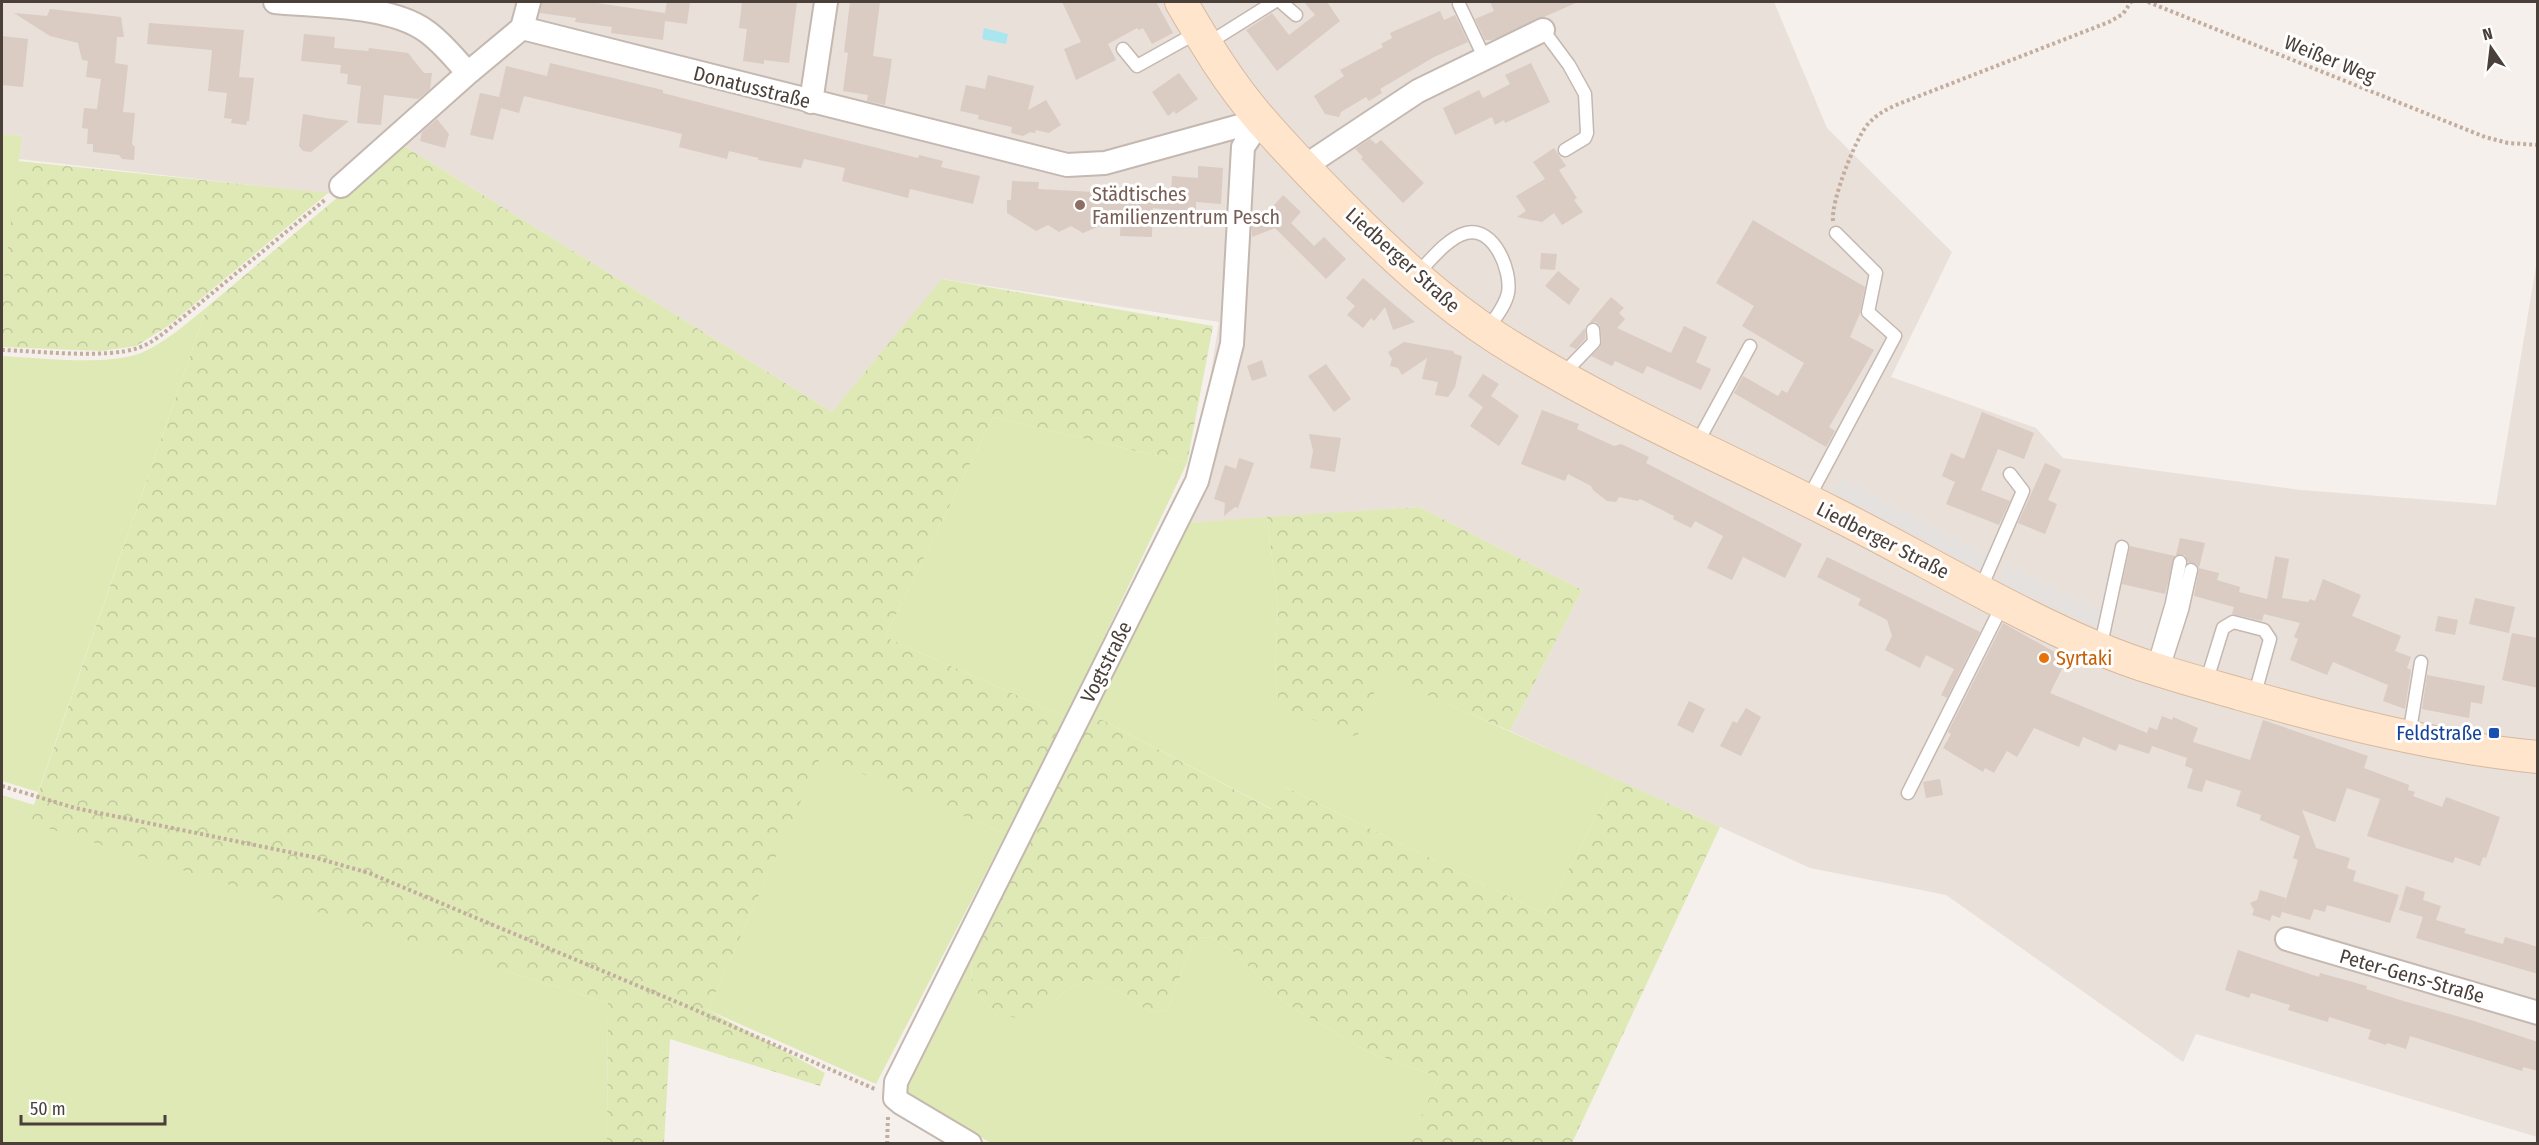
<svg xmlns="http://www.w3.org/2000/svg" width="2539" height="1145" viewBox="0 0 2539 1145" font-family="'Fira Sans Condensed',sans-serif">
  <defs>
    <pattern id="forest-crowns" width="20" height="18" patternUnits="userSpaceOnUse" patternTransform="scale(1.5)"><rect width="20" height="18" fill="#dfe9b5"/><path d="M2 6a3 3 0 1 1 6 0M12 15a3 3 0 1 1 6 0" fill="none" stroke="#c1c99c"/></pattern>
  </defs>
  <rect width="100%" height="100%" fill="#f5f0eb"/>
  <path fill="#e9e0d9" d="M2 2H1774L1827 128 1952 252 1891 377 2036 428 2063 458 2301 490 2496 505 2537 260V1137L2196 1034 2183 1062 1946 895 1810 868 1510 731 1582 590 1419 507 1187 523 1219 322 943 279 832 412 401 144 340 195 19 159 22 136 2 134Z"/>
  <path fill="#dfe9b5" d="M2 134 22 136 2 301Z
    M207 307 38 792 2 781V356C39 358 107 366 141 353 165 343 187 323 207 307Z
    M993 417 1187 463 1066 717 885 637Z
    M1267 517 1278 604 1275 677 1278 699 1381 674 1616 779 1545 914 1285 787 1272 809 1091 714 1187 523Z
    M821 755 1006 834 876 1084 708 1010Z
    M2 795 34 805 29 822 608 1003 607 1143H2Z
    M1211 937 1235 953 1284 1002 1368 1052 1439 1077 1409 1144 991 1143 902 1091 971 949 972 986 997 1016 1052 1003 1071 987 1090 979 1125 995 1150 1012 1168 1010 1190 948 1200 938Z"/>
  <path fill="url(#forest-crowns)" d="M401 144 832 412 942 279 1213 326 1187 463 993 417 885 637 1066 717 1006 834 821 756 708 1010 825 1073 820 1086 670 1039 664 1143H607L608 1003 28 822 207 307Z
    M18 161 328 193 168 326 136 346 101 351 2 347V299Z
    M1419 507 1582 590 1510 731 1381 675 1357 737 1289 710 1278 699 1275 677 1278 604 1267 517Z
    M1091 714 1271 809 1285 787 1545 914 1616 779 1720 827 1572 1143H1409L1439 1077 1368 1052 1284 1002 1235 953 1211 937 1200 938 1190 948 1168 1010 1150 1012 1125 995 1090 979 1071 987 1052 1003 1025 1018 997 1016 972 986 971 949Z"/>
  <path fill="#e4e1df" d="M1842 479 1987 555 1980 570 1834 493Z
    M2006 564 2103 612 2099 629 1999 581Z"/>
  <path fill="#a9e6f0" d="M984 28 1008 34 1006 44 982 39Z"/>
  <path fill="#dacbc3" d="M542 2H590L665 13 667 2H690L687 24 665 21 663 40 611 33 612 27 575 22 576 18 540 13Z
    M742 2H797L789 63 764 60V64L743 61 747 29 739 28Z
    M850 2H880L873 56 892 59 885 105 867 101 868 95 843 91 848 53 844 52Z
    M1062 2H1156L1173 33 1152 44 1143 28 1139 30 1137 28 1108 44 1116 60 1076 80 1064 49 1081 42Z
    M1304 2H1327L1340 21 1277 71 1246 30 1272 13 1289 35 1315 15Z
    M1490 2H1578L1492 40H1485L1475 19 1494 11Z
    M50 9 121 17 124 37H117L115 63 128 65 123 112 135 113 132 144 135 147 134 160 122 159 119 155 93 152V144H87L88 129 82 128 84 108 97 109 101 79 86 77 88 61 82 60 78 43 50 36 14 13 47 16Z
    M1440 11 1444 20 1455 15 1468 42 1434 57 1380 89 1382 93 1369 101 1366 97 1341 112 1339 117 1325 114 1314 96 1344 76 1340 70 1383 47 1381 44 1392 38 1390 33Z
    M149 23 244 30 239 77 254 78 249 121H247L246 125 231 123 232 119 224 118 227 93 208 91 212 50 147 44Z
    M304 34 335 37 334 48 368 51 369 48 408 53 424 73H432L430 89 418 99 384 95 381 125 357 123 361 86 347 84 348 74 340 73 341 65 301 61Z
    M2 36 28 39 23 87 2 85Z
    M550 63 663 90V93L809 131 918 158 919 155 943 161 941 167 980 176 973 204 910 189 908 198 842 181 845 168 804 159 801 168 758 160 759 158 729 151 727 159 679 147 682 134 524 96 519 113 501 108 493 140 470 135 480 93 499 97 506 66 547 76Z
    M1531 63 1550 102 1505 123 1504 120 1495 125 1492 117 1455 135 1443 108 1479 90 1483 98 1510 84 1505 75Z
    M1179 73 1198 99 1176 114 1174 111 1168 116 1152 92Z
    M988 75 1034 86 1028 110 1046 100 1061 125 1049 133 1036 130 1035 133 1030 132 1023 136 1011 133 1012 127 978 119 979 115 960 111 966 85 985 89Z
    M303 114 325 118 349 121 311 152 303 151 299 146Z
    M437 119 449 134 445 148 420 141 422 132Z
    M1370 139 1376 144 1381 140 1424 183 1403 203 1361 159 1363 157 1355 149Z
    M1554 148 1566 166 1559 170 1577 198 1574 200 1583 212 1562 225 1554 213 1542 222 1517 217 1526 211 1516 196 1545 179 1533 162Z
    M1198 166 1223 168 1221 204 1196 202V210H1171L1153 208V203L1152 237 1120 236 1121 217 1083 233 1071 226 1059 232 1048 225 1036 231 1007 213V200H1011L1012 181 1039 182 1038 189 1113 193 1112 201 1153 202 1154 192 1171 194 1172 176 1198 178Z
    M1283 195 1301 212 1291 223 1314 246 1324 237 1346 259 1326 279 1275 228 1252 237V220L1269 211Z
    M1753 220 1865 287 1860 313 1850 337 1874 350 1829 427 1835 431 1826 447 1734 393 1743 376 1778 396 1782 390 1787 393 1804 363 1742 326 1754 306 1716 283Z
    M1541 253 1557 254 1555 270 1540 269Z
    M1558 271 1580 289 1569 305 1545 286Z
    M1363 278 1390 301 1415 322 1393 330 1385 307 1374 321 1371 318 1363 328 1347 315 1355 306 1346 298Z
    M1611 297 1624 308 1619 313 1625 319 1617 328 1671 353 1684 326 1707 337 1696 362 1711 369 1701 390 1647 366 1643 374 1615 361 1612 366 1591 356 1600 347 1602 341 1600 326 1596 322 1589 323Z
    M1585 328V339L1576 349 1569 346Z
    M1404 342 1453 351 1455 354 1462 356 1455 387 1448 397 1435 395 1438 382 1422 379 1427 358 1402 375 1398 368 1390 366 1392 359 1388 352Z
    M1262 360 1267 376 1252 381 1247 366Z
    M1326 364 1351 399 1334 412 1308 376Z
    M1483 374 1499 384 1491 396 1519 416 1499 446 1470 426 1483 407 1468 396Z
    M1542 410 1579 424 1577 429 1614 446 1621 444 1649 457 1646 463 1802 544 1785 578 1743 557 1732 580 1707 568 1723 536 1695 521 1691 528 1673 519 1674 516 1640 499 1638 501 1619 497 1616 502 1607 501 1593 490 1591 486 1568 474 1565 481 1521 464Z
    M1982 412 2034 433 2024 459 1998 449 1981 490 2010 501 1999 525 1946 504 1955 482 1942 476 1951 453 1964 459Z
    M1309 434 1341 438 1335 472 1310 468 1313 451Z
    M1239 458 1254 463 1238 508 1235 507 1224 516 1225 503 1214 499 1225 465 1236 469Z
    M2045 463 2061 470 2048 500 2057 504 2045 534 2018 523Z
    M2180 538 2205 543 2199 568 2219 573 2217 580 2240 587 2239 592 2267 599 2275 556 2289 559 2282 598 2308 602 2310 599 2315 601 2323 579 2361 595 2352 616 2401 636 2395 651 2411 657 2407 668 2411 670 2405 709 2383 701 2388 685 2333 662 2327 675 2290 660 2298 639 2294 637 2300 623 2264 614 2262 621 2232 614 2234 607 2194 596 2199 568 2196 564 2188 562 2185 555H2176Z
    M2130 546 2175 556 2165 594 2122 584Z
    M1827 557 1980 632 1947 698 1941 695 1954 669 1926 655 1920 668 1885 650 1892 636 1887 620 1858 605 1861 599 1817 577Z
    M2475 598 2515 607 2509 633 2469 624Z
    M2438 616 2458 620 2455 635 2435 631Z
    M2003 623 2067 659 2050 693 2147 733 2149 727 2157 730 2162 716 2172 720 2173 717 2198 728 2193 742 2250 760 2263 720 2368 756 2364 768 2409 785 2408 790 2415 792 2413 796 2442 807 2446 797 2500 817 2486 858 2483 857 2480 866 2455 857 2453 863 2367 836 2380 799 2347 788 2335 822 2302 810 2316 848 2350 858 2347 868 2356 871 2353 881 2399 895 2390 923 2327 905 2325 912 2314 909 2310 920 2282 912 2298 860 2293 858 2300 836 2260 820 2261 815 2236 806 2241 791 2206 780 2202 792 2187 788 2193 769 2185 766 2187 758 2152 746 2149 754 2119 744 2116 751 2083 737 2079 747 2034 728 2017 757 2007 751 1994 773 1985 768 1983 772 1943 748 1951 734 1948 732Z
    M2512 633 2538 638V688L2502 680Z
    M2427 675 2485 686 2482 704 2471 702 2469 718 2422 709Z
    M1689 701 1705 709 1693 733 1677 725Z
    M1746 708 1761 717 1741 756 1720 746 1733 721 1737 723Z
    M1940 779 1943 795 1926 798 1923 782Z
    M2406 886 2425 892 2423 900 2441 906 2436 920 2466 929 2464 933 2503 944 2505 937 2538 947V974L2416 938 2423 917 2399 910Z
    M2260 890 2286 898 2280 918 2272 915 2270 921 2252 915 2254 910 2250 903 2257 900Z
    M2238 950 2319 977 2320 973 2367 986 2366 989 2400 1000 2474 1021 2538 1042V1071L2523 1067 2522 1071 2410 1036 2406 1049 2387 1043 2386 1045 2368 1039 2371 1030 2329 1017 2328 1022 2288 1010 2290 1005 2251 993 2249 998 2225 990Z"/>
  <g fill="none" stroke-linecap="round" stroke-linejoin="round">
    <defs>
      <path id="service" d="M1281 2 1296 15
        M1459 4 1485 59
        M1543 30 1569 65 1585 94 1587 133 1585 138 1565 150
        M1207 44 1274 2
        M1123 49 1137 66 1198 32
        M1416 275C1429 262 1447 238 1466 233 1494 226 1512 271 1508 293 1505 307 1494 319 1487 330
        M1562 375 1594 342 1593 330
        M1696 445 1750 346
        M1808 499 1895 336 1868 312 1876 273 1836 233
        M1980 590 2023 491 2010 474
        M2100 649 2122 547
        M2153 668 2172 603 2180 562
        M2163 669 2182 610 2191 570
        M2206 683 2223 628 2233 622 2264 630 2270 639 2254 697
        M2409 736 2421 662
        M1908 793 2003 604"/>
      <path id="minor" d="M275 2C318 6 391 5 426 31 442 42 455 59 468 73L522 28 1067 165 1105 163 1261 120
        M522 28 529 2
        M811 102 826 2
        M1305 166 1418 91 1543 30
        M341 186 468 73
        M2287 939 2538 1013
        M970 1144 901 1103 895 1098 896 1082 1197 481 1232 344 1243 147 1261 120"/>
      <path id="secondary" d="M1181 2C1205 43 1230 85 1262 121 1288 151 1316 180 1344 208 1392 256 1440 301 1497 338 1602 405 1719 455 1831 512 1919 556 2004 608 2095 647 2142 667 2191 680 2240 694 2338 722 2436 747 2538 757"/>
    </defs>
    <use href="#service" stroke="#c4b8b0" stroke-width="15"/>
    <use href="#minor" stroke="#c4b8b0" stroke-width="26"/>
    <use href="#secondary" stroke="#d7b99e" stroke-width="34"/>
    <path stroke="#c3ad9f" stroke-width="4" stroke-dasharray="3 3" stroke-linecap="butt" d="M2148 2 2485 137 2508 143 2538 145
      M1833 221C1831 201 1855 139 1868 124 1876 115 1885 110 1896 105L2109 22 2123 14 2131 2
      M2 350C38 351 105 359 138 348 150 344 160 336 170 328L326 199
      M2 786 75 808 313 857 369 873 691 1008 877 1090
      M887 1144 888 1117"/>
    <use href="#service" stroke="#fff" stroke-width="12"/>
    <use href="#minor" stroke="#fff" stroke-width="22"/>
    <use href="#secondary" stroke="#fee5cc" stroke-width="32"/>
  </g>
  <circle fill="#8d6e63" stroke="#fff" stroke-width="2" cx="1080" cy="205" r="6"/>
  <circle fill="#e8710a" stroke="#fff" stroke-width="2" cx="2044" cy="658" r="6"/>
  <rect fill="#1a4fb4" stroke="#fff" stroke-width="2" x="2488" y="727" width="12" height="12" rx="3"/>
  <g text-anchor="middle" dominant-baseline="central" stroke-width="6" stroke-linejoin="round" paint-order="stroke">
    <g font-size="20" fill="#4a3f39" stroke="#fff">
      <text transform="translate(2330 59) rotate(22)">Weißer Weg</text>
      <text transform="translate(752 87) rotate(14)">Donatusstraße</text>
      <text transform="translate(1403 260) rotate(42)">Liedberger Straße</text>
      <text transform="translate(1883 540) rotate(27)">Liedberger Straße</text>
      <text transform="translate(1106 662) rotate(-63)">Vogtstraße</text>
      <text transform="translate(2412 976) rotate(16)">Peter-Gens-Straße</text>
    </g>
    <g font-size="20" fill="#785e54" stroke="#fff" text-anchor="start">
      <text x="1092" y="194">Städtisches<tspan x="1092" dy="23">Familienzentrum Pesch</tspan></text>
    </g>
    <g font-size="20" fill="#c56008" stroke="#fff" text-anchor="start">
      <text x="2056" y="658">Syrtaki</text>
    </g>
    <g font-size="20" fill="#164399" stroke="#fff" text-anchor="end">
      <text x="2482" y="733">Feldstraße</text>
    </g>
  </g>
  <rect width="2539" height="1145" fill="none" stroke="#4a3f39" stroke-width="6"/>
  <g transform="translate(2491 48) rotate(346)" stroke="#ffffff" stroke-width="4.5" paint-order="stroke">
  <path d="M0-4.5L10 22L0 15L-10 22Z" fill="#4a3f39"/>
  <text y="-9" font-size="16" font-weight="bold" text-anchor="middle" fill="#4a3f39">N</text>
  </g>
  <path d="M21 1115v9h144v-9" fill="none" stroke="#4a3f39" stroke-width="3"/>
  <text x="30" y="1115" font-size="18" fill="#4a3f39" stroke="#ffffff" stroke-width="4.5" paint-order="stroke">50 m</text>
</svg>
